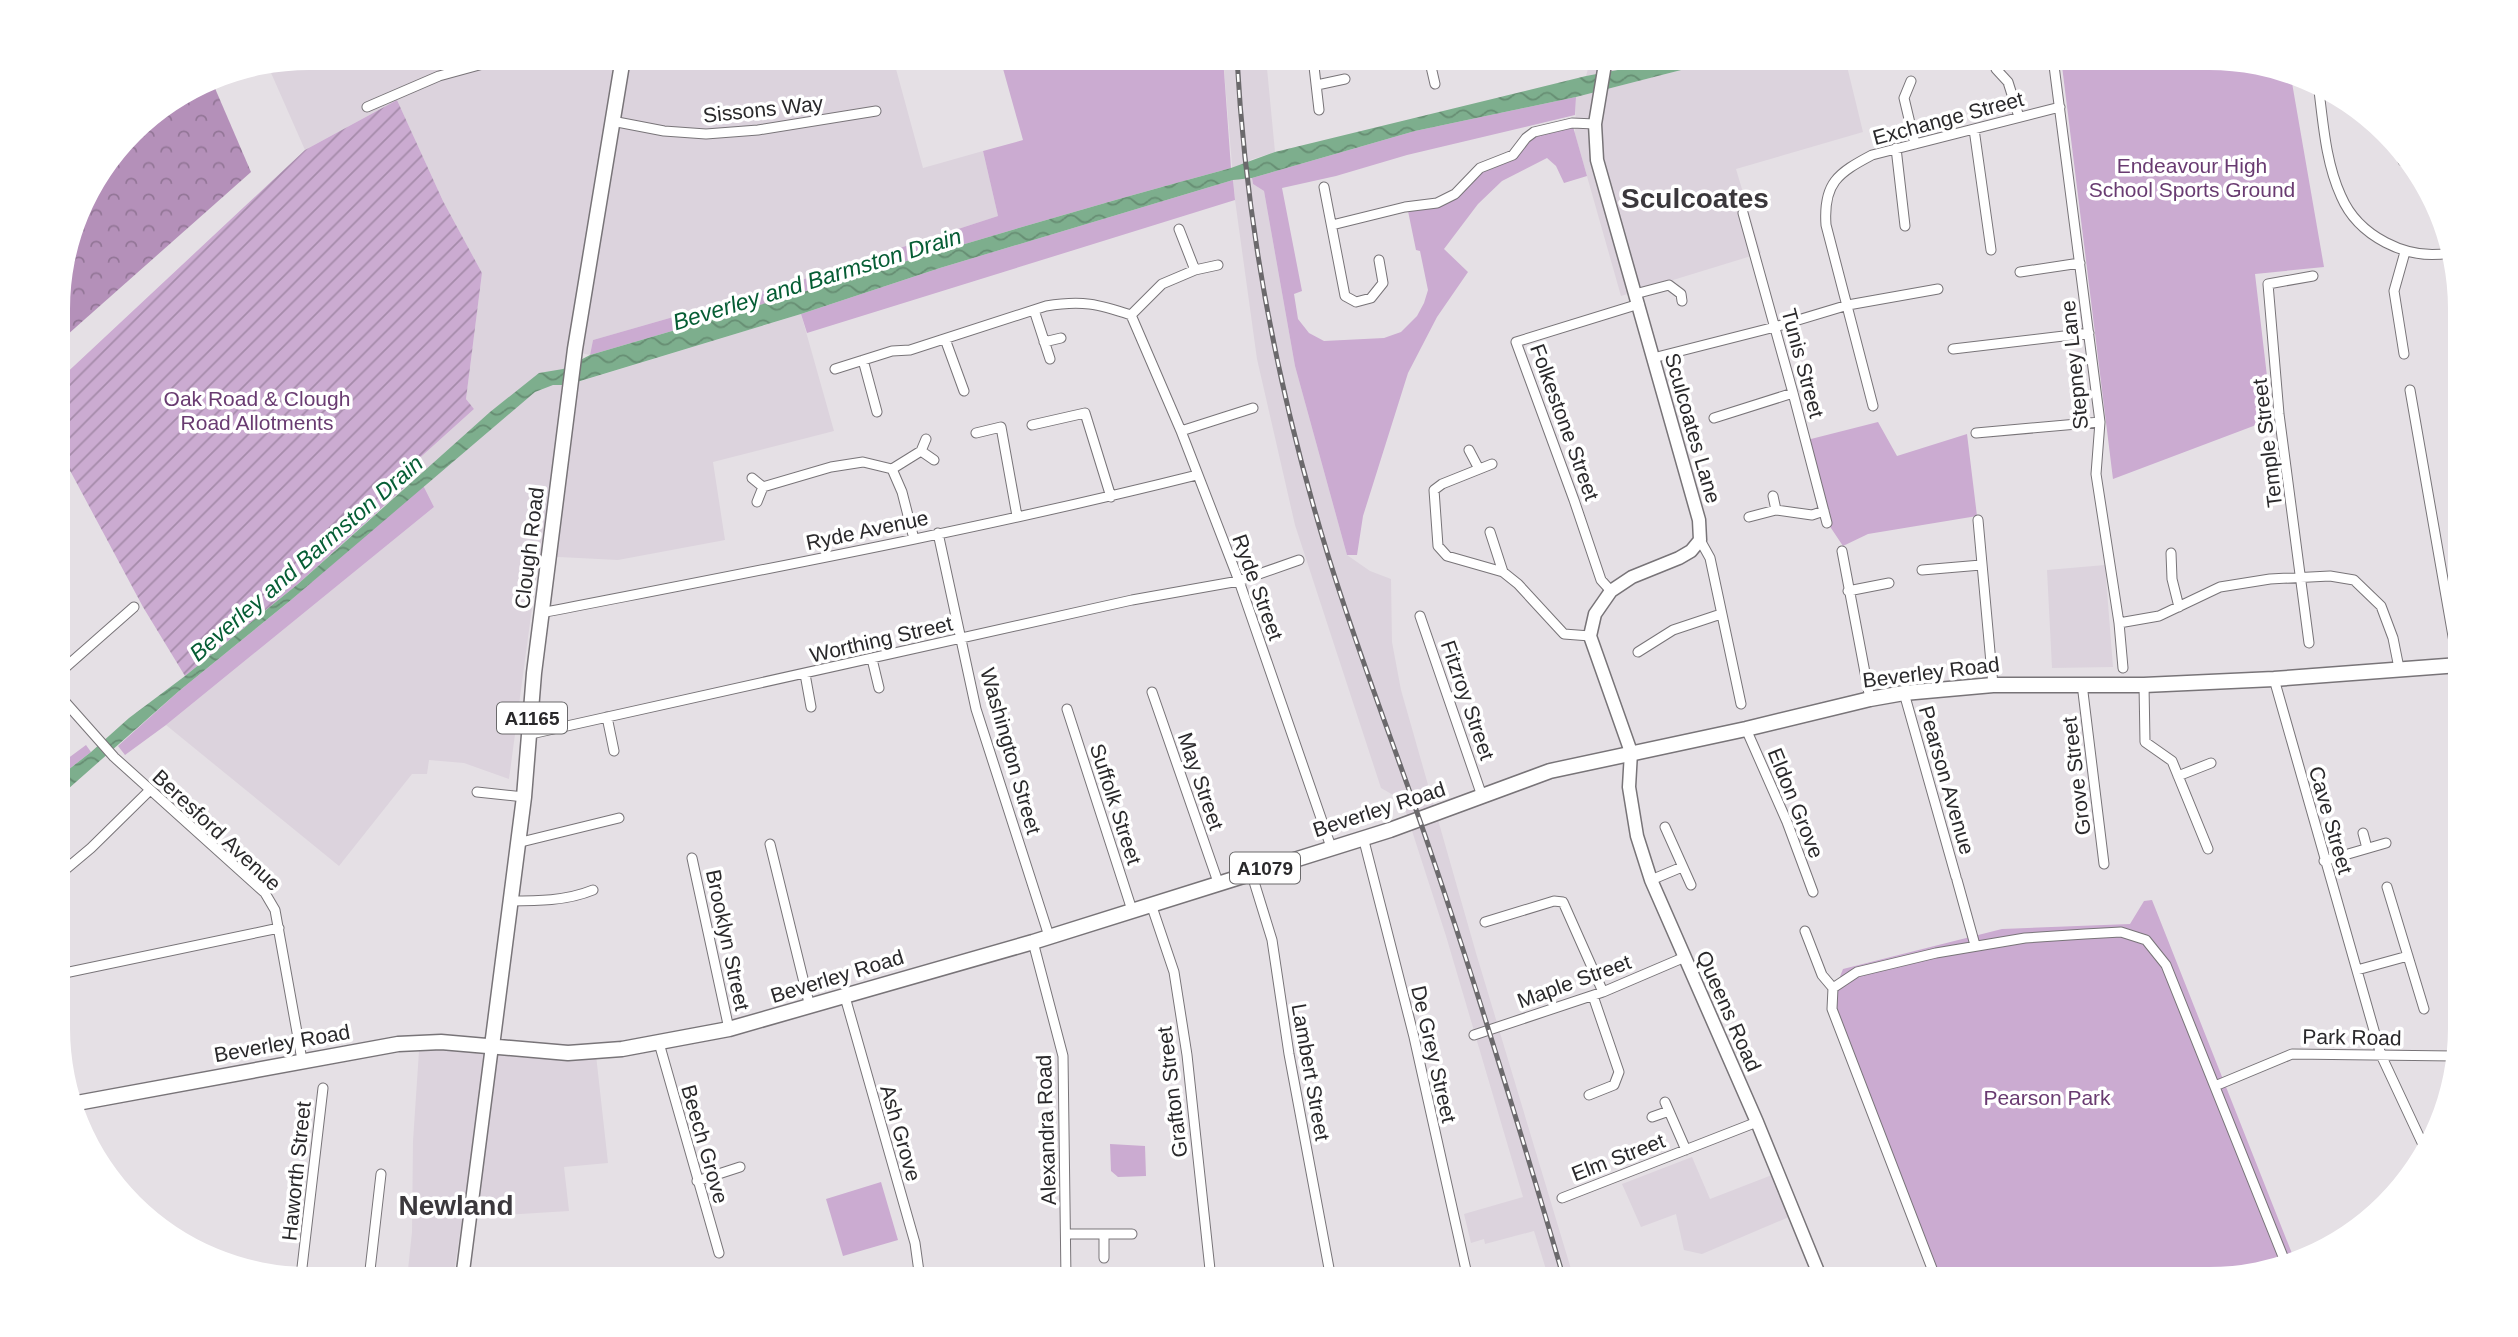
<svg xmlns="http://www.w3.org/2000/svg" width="2518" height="1337" viewBox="0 0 2518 1337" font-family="Helvetica,sans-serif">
  <defs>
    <pattern id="forest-crowns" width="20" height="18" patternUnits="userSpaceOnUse" patternTransform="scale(1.75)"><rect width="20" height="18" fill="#b490b9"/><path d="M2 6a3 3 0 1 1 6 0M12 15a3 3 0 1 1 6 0" fill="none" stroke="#937697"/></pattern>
    <pattern id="garden-furrows" width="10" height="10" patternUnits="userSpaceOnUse" patternTransform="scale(1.75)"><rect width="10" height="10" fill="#cbabd1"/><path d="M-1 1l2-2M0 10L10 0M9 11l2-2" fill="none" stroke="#a58baa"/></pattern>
    <pattern id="water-waves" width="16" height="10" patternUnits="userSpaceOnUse" patternTransform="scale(1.75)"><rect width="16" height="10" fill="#7dae8d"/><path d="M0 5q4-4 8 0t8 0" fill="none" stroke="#678e73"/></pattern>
  </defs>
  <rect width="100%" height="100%" fill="#e5e0e5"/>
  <path fill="#dcd3dd" d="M309 58H893L923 168 983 151 998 216 792 283 593 340 590 355 572 351 568 385 801 314 834 431 713 462 725 540 618 560 539 556 509 779 464 763 429 760 427 774H412L339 866 166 725 434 507 413 464 474 409 466 399 482 273 443 201 397 100 305 150 268 66Z
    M1223 58H1266L1275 152 1250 160 1253 184 1264 191 1295 366 1347 555 1370 571 1391 579 1392 642 1401 690 1476 953 1574 1279H1549L1534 1231 1485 1244 1484 1239 1471 1243 1464 1214 1523 1197 1446 936 1402 800 1381 788 1295 525 1257 359 1235 200Z
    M1591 58H1681L1586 76Z
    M1728 58H1845L1863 132 1736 169 1761 253 1621 296 1575 134 1576 97Z
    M2105 565 2113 667 2052 668 2047 570Z
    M420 1036 595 1046 608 1163 564 1167 569 1211 490 1216 463 1214 453 1279H407L412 1232 413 1141Z
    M1692 1157 1710 1199 1772 1175 1789 1217 1702 1254 1684 1250 1676 1214 1641 1227 1622 1184Z"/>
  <path fill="#cbabd1" d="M1000 58H1223L1231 168C1016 226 804 293 590 355L593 340 792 283 998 216 983 151 1023 140Z
    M2061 58H2209L2291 77 2324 267 2255 274 2272 419 2113 479Z
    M1576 97 1575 115 1407 155 1336 176 1282 188 1302 291 1294 294 1298 319 1309 333 1324 341 1384 338 1401 332 1417 316 1424 303 1428 290 1420 251 1416 250 1408 211 1448 202 1472 177 1524 141 1556 127 1572 123 1587 176 1564 183 1556 166 1547 158 1502 181 1478 204 1444 249 1468 272 1437 317 1408 373 1363 516 1357 555H1347L1295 366 1264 191 1253 184 1252 178 1415 131Z
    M1233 180 1235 200 807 333 801 314 940 268Z
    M1878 422 1897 456 1967 434 1977 516 1868 534 1843 546 1829 525 1807 440Z
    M423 485 434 507 166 725 125 755 118 746 179 691 291 600Z
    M86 745 91 752 59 777V765Z
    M2152 900 2293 1256 2225 1279H1936L1832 1019 1835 989 1843 969 2002 929 2130 924 2144 901Z
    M1110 1144 1145 1146 1146 1176 1118 1177 1111 1171Z
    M881 1182 898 1240 843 1256 826 1199Z"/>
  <path fill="url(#forest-crowns)" d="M211 79 251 172 58 343V293L84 198 143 120Z"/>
  <path fill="url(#garden-furrows)" d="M397 100 443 201 482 273 466 399 474 409 413 464 418 475 298 584 185 676 143 607 59 450V380L305 150Z"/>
  <path fill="url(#water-waves)" d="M1681 58H1728L1576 97 1415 131 1252 178 1233 180 940 268 801 314 567 385H553L535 392 291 600 179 691 59 797V777L91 752 129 718 185 676 298 584 490 412 539 373 563 369 590 355C804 293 1016 226 1231 168L1275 152 1586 76Z"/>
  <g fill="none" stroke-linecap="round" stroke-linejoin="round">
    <defs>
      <path id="street" d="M1313 58 1319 110
        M1429 58 1435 84
        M2053 58 2100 422 2096 474 2119 623 2123 668
        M1996 69 2008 82 2019 117
        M1911 81 1904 98 1915 144
        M2318 83C2323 120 2325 161 2341 196 2358 236 2407 261 2449 253
        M1317 85 1345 79
        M367 107 439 76 505 58
        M612 121 664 131 706 134 758 130 876 111
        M1974 129 1991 250
        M1896 148 1905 226
        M2402 155 2403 161
        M1324 187 1345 296 1356 302 1371 298 1383 283 1379 260
        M1743 213 1793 393 1827 523
        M1332 225 1405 207 1437 203 1455 194 1480 168 1513 155 1526 138 1534 132 1572 123 1595 124
        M1195 270 1218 265
        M2020 272 2080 263
        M1635 294 1669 285 1681 294 1682 301
        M1034 310 1050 359
        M1131 315 1162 284 1195 270 1179 229
        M945 339 964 391
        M1044 342 1061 338
        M1953 349 2089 333
        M2404 354 2394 291 2405 252
        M1653 358 1775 327 1848 305 1938 289
        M863 360 877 412
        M835 369 892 351 910 350 1046 306C1082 300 1098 304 1131 315L1181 431 1239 581 1331 847
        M2410 390 2458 665
        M1873 406 1826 225C1823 183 1838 173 1872 155L2060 107
        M1714 418 1793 393
        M1032 425 1085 413 1111 497
        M1181 431 1253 408
        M976 433 1001 427 1017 516
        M1976 433 2100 422
        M926 439 921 451 934 460
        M1469 450 1479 469
        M1492 464 1442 484 1434 490 1438 546 1447 556 1503 572 1518 584 1564 634 1590 636
        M892 469 921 451
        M59 477 65 470
        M752 478 763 487 757 502
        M763 487 831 467 863 462 892 469 902 492 914 539
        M1773 496 1776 510
        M1749 517 1776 510 1812 515 1824 511
        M1978 520 1993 685
        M1490 532 1503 572
        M938 533 976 709 1049 936
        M1700 540 1710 558 1741 704
        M1842 551 1870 699
        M2171 553 2172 579 2179 607
        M1922 570 1981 565
        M1611 591 1601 580 1574 500 1516 342 1639 304
        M1848 591 1889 583
        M541 613C761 570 981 529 1197 475
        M1420 616 1482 796
        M2119 623 2159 616 2220 587 2270 579 2330 576 2354 580 2381 606 2393 638 2399 668
        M2309 643 2279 414 2268 284 2313 276
        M1638 652 1673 630 1721 614
        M872 659 879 688
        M59 673 134 607
        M805 674 811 707
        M2274 679 2381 1055 2425 1149
        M2082 684 2104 864
        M2144 685 2145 742 2172 761 2208 849
        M1152 692 1218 882
        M1904 693 1956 877
        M59 695 114 757 265 893 275 910 302 1060
        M1067 709 1132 910
        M607 717 614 751
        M1746 729 1787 822 1813 892
        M531 734 1132 600 1239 581 1299 560
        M2178 776 2211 763
        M477 792 524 797
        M1665 827 1691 885
        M2363 833 2367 848
        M1363 837 1414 1037 1468 1279
        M517 843 619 818
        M770 844 810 1007
        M692 858 729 1029
        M2324 861 2386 843
        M1251 872 1272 940 1289 1054 1331 1279
        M60 874 91 848 150 790
        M1651 880 1682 867
        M1957 880 1975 945
        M2387 887 2424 1009
        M509 901C537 901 566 901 593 890
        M1151 904 1174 972 1187 1055 1211 1279
        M1485 922 1554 901 1563 902 1603 992
        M1805 931 1822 975 1833 988
        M1033 942 1063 1056 1066 1279
        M2357 970 2408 956
        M60 974 279 928
        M845 997 915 1243 920 1279
        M1474 1035 1603 992 1685 957
        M659 1043 719 1253
        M2215 1086 2292 1054 2454 1056
        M323 1088 301 1276 324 1279
        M1589 1095 1614 1085 1619 1072 1593 996
        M1665 1102 1686 1150
        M1652 1117 1669 1111
        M697 1181 740 1167
        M1562 1198 1757 1122
        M1066 1234H1132
        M1104 1235V1258
        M369 1279 381 1174
        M1936 1279 1832 1009 1833 988 1857 972 1936 953 2025 938 2085 934 2121 932 2146 940 2166 965 2284 1259"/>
      <path id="secondary" d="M1606 58 1595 124 1597 160 1699 520 1700 540 1691 551 1679 558 1632 577 1611 591 1595 614 1590 636 1631 752 1629 787 1637 836 1651 880 1757 1122 1821 1279
        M462 1279 492 1046"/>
      <path id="primary" d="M492 1046 524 797 534 673 575 349 623 58
        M77 1103 398 1044 441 1042 568 1053 622 1049 729 1029 1033 942 1390 830 1550 771 1746 729 1870 699 1904 693 1993 685H2144L2274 679 2459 665"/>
    </defs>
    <use href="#street" stroke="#787478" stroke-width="11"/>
    <use href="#secondary" stroke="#787478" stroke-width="15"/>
    <use href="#primary" stroke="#787478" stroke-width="17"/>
    <use href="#street" stroke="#fff" stroke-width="9"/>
    <use href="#secondary" stroke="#fff" stroke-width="12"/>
    <use href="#primary" stroke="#fff" stroke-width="14"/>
    <defs>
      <path id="rail" d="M1237 58C1246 225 1278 392 1327 552 1358 654 1397 752 1431 853 1479 994 1522 1136 1564 1279"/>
    </defs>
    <use href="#rail" stroke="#6b696c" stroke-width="5"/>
    <use href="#rail" stroke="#fff" stroke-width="2.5" stroke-dasharray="8" stroke-linecap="butt"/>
  </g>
  <g text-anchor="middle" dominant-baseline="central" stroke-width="7" stroke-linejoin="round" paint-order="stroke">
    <g fill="#fff" stroke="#6a696b" stroke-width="2">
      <rect x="497" y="702.5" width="70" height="31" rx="5"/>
      <rect x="1230" y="852.5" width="70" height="31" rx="5"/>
    </g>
    <g font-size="19" font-weight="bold" fill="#2a292b">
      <text x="532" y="718">A1165</text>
      <text x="1265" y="868">A1079</text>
    </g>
    <g font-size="21" fill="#2a292b" stroke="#fff">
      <text transform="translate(763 109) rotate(-6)">Sissons Way</text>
      <text transform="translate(1948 118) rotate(-15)">Exchange Street</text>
      <text transform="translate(1803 363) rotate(75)">Tunis Street</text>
      <text transform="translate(2074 365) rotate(-96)">Stepney Lane</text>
      <text transform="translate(1565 422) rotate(70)">Folkestone Street</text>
      <text transform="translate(1693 428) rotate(74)">Sculcoates Lane</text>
      <text transform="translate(2267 443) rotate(-97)">Temple Street</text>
      <text transform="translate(867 530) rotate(-12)">Ryde Avenue</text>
      <text transform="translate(529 548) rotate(-83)">Clough Road</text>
      <text transform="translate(1258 587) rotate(70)">Ryde Street</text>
      <text transform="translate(881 639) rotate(-13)">Worthing Street</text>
      <text transform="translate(1931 672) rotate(-7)">Beverley Road</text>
      <text transform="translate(1468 700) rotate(71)">Fitzroy Street</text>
      <text transform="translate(1011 751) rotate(74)">Washington Street</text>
      <text transform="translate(2076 776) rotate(-97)">Grove Street</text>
      <text transform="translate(1947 780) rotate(74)">Pearson Avenue</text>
      <text transform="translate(1201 781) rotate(71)">May Street</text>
      <text transform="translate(1796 803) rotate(68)">Eldon Grove</text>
      <text transform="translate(1116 804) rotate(72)">Suffolk Street</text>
      <text transform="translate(1379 809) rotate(-18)">Beverley Road</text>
      <text transform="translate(2331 820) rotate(74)">Cave Street</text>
      <text transform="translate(217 830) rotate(43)">Beresford Avenue</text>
      <text transform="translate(728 940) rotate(78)">Brooklyn Street</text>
      <text transform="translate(837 976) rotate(-17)">Beverley Road</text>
      <text transform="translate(1574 981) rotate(-20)">Maple Street</text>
      <text transform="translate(1729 1011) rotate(66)">Queens Road</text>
      <text transform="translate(2352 1037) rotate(1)">Park Road</text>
      <text transform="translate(282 1043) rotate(-10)">Beverley Road</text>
      <text transform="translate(1434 1054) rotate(77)">De Grey Street</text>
      <text transform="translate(1311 1072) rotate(80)">Lambert Street</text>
      <text transform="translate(1172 1092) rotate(-97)">Grafton Street</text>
      <text transform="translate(1046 1130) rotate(-92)">Alexandra Road</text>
      <text transform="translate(901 1133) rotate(74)">Ash Grove</text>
      <text transform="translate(705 1144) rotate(74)">Beech Grove</text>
      <text transform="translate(1618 1157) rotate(-21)">Elm Street</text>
      <text transform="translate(296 1171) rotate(-84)">Haworth Street</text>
    </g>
    <g font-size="21" fill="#693b71" stroke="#fff">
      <text x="2192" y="165">Endeavour High<tspan x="2192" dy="24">School Sports Ground</tspan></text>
      <text x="257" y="398">Oak Road &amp; Clough<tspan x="257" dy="24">Road Allotments</tspan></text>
      <text x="2047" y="1097">Pearson Park</text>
    </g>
    <g font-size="23" font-style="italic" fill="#055d34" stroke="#fff">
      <text transform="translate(817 279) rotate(-17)">Beverley and Barmston Drain</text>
      <text transform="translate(306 558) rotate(-41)">Beverley and Barmston Drain</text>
    </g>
    <g font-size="28" font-weight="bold" fill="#3b383c" stroke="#fff">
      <text x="1695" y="198">Sculcoates</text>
      <text x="456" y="1205">Newland</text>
    </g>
  </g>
  <path d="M0 0H2518V1337H0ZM309 70H2209A239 239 0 0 1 2448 309V1028A239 239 0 0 1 2209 1267H309A239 239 0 0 1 70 1028V309A239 239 0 0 1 309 70Z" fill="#fff" fill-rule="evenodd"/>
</svg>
